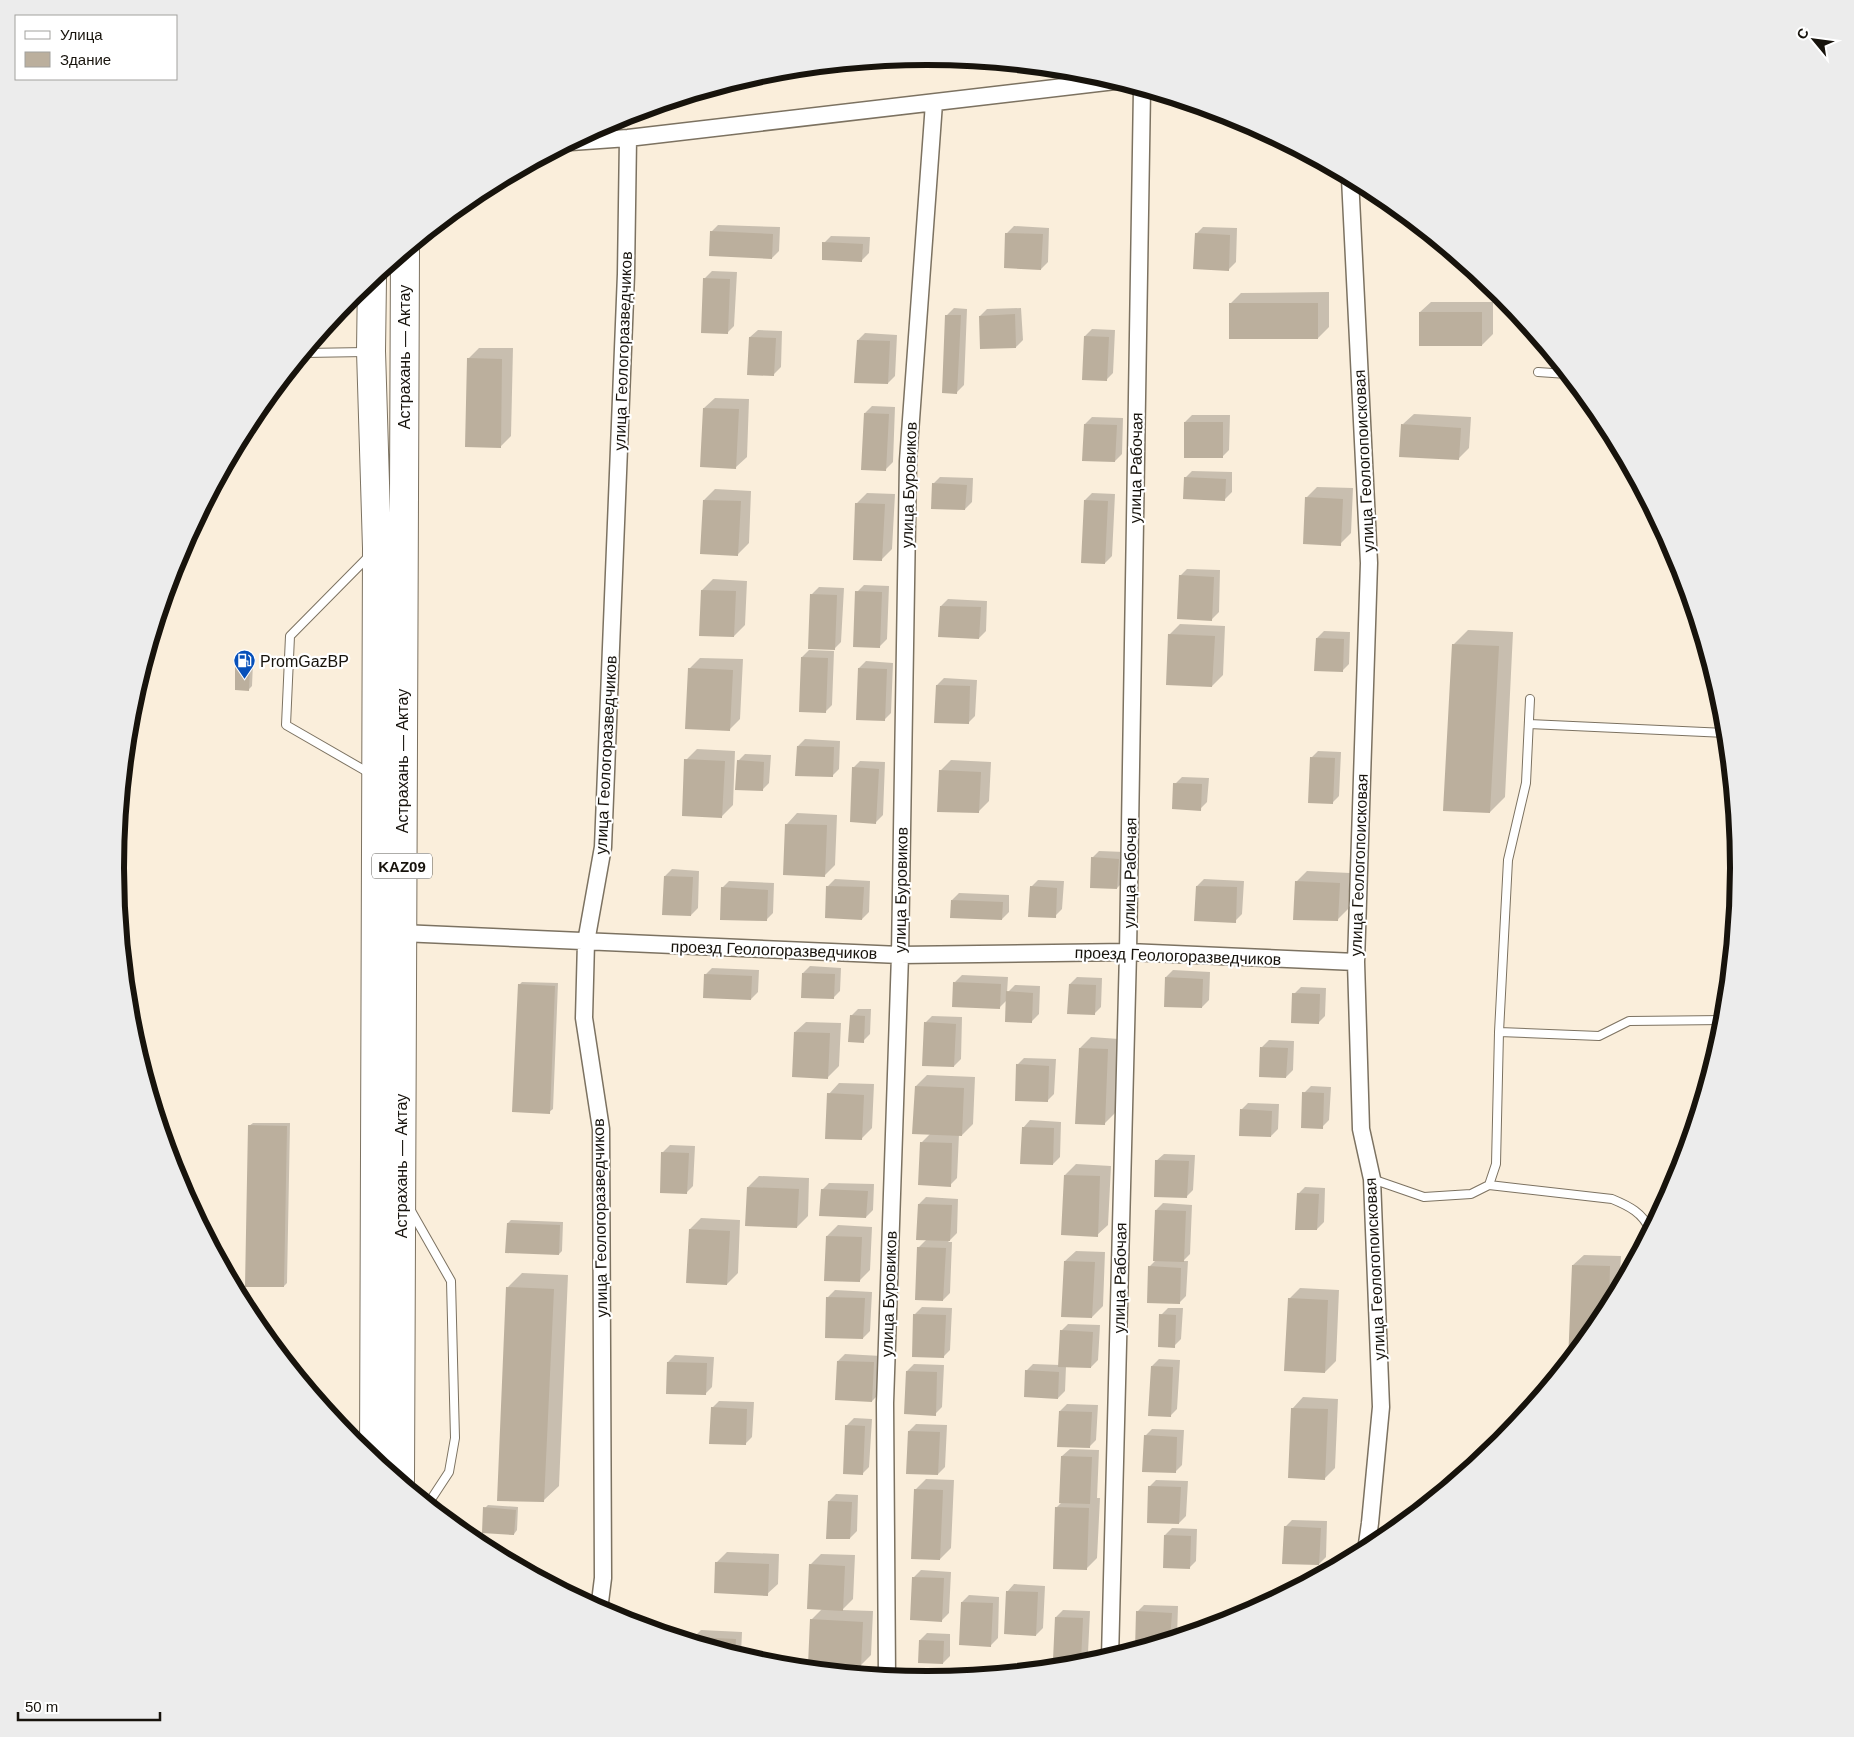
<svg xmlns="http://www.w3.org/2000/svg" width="1854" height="1737" viewBox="0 0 1854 1737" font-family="Arial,sans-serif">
  <rect width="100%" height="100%" fill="#faeedb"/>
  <path fill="#0003" d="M718 225 780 227 779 251 772 258 711 232Z
    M1014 226 1049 228 1048 262 1041 269 1007 233Z
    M1203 227 1237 228 1236 262 1229 269 1196 234Z
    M831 236 870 237 869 253 862 260 824 243Z
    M712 271 737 272 734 326 727 333 705 278Z
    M1329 292V327L1318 338 1230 304 1241 293Z
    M1431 302H1493V334L1482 345 1420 312Z
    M954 308 967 309 964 385 957 392 947 315Z
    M1021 308 1023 340 1016 347 980 316 987 309Z
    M1092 329 1115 330 1113 373 1106 380 1085 336Z
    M758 330 782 331 781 367 774 374 750 337Z
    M865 333 897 335 895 376 888 383 858 340Z
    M479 348H513L511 436 500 447 468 359Z
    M715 398 749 399 747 457 736 467 704 408Z
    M872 406 895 407 893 462 886 469 865 413Z
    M1414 414 1471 417 1469 448 1458 459 1403 424Z
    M1192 415H1230L1229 450 1222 457 1185 422Z
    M1092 417 1123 418 1122 454 1115 461 1085 424Z
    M1192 471 1232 472V492L1225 499 1185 478Z
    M940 477 973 478 972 502 965 509 933 484Z
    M1317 487 1353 488 1351 533 1340 544 1306 498Z
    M715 489 751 491 749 543 738 554 704 500Z
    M867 493 895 494 892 549 881 560 856 504Z
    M1092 493 1115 494 1112 556 1105 563 1085 500Z
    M1187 569 1220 570 1219 612 1212 619 1180 576Z
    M713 579 747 581 745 625 734 636 702 590Z
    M864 585 889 586 887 639 880 646 857 592Z
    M819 587 844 588 841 642 834 649 812 594Z
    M948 599 987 601 986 631 979 638 941 606Z
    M1180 624 1225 626 1223 675 1212 686 1169 635Z
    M1468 630 1513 632 1505 797 1490 812 1453 645Z
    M1324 631 1350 632 1349 664 1342 671 1317 638Z
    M809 650 834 651 832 705 825 712 802 657Z
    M700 658 743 659 740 719 729 730 689 669Z
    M866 661 893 663 891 713 884 720 859 668Z
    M240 662H253L252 686 249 689 236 665Z
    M944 678 977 680 975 716 968 723 937 685Z
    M805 739 840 741 839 769 832 776 798 746Z
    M697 749 735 751 733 805 722 816 686 760Z
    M1318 751 1341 752 1339 796 1332 803 1311 758Z
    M745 754 771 755 769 783 762 790 738 761Z
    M951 760 991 762 989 801 978 812 940 771Z
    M860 761 885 762 883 815 876 822 853 768Z
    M1182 777 1209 778 1207 802 1200 809 1175 784Z
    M797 813 837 815 835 865 824 876 787 824Z
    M1099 851 1125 852 1124 881 1117 888 1092 858Z
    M672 869 699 871 698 908 691 915 665 876Z
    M1307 871 1350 873 1348 909 1337 920 1296 882Z
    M835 879 870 881 869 912 862 919 828 886Z
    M1204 879 1244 881 1242 914 1235 921 1197 886Z
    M1038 880 1064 881 1062 909 1055 916 1031 887Z
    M729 881 774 883 773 913 766 920 722 888Z
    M959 893 1009 895V912L1002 919 952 900Z
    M810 966 841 968 840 991 833 998 803 973Z
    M712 968 759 970 758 992 751 999 705 975Z
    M1173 970 1210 972 1209 1000 1202 1007 1166 977Z
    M962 975 1008 977 1007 993 1015 985 1040 986 1039 1014 1032 1021 1007 1000 999 1008 955 982Z
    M1077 977 1102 978 1101 1007 1094 1014 1070 984Z
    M522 982 558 983 553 1109 549 1112 519 985Z
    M1301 987 1326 988 1325 1016 1318 1023 1294 994Z
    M858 1009H871L870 1034 863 1041 851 1016Z
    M932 1016 962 1017 961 1059 954 1066 925 1023Z
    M806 1022 841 1023 839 1066 828 1077 795 1032Z
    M1091 1037 1119 1039 1115 1113 1104 1124 1080 1048Z
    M1269 1040 1294 1041 1293 1070 1286 1077 1262 1047Z
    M1024 1058 1056 1059 1054 1094 1047 1101 1017 1065Z
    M927 1075 975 1077 973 1124 962 1135 959 1134 957 1178 950 1185 922 1142 931 1133 916 1086Z
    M839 1083 874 1084 872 1128 861 1139 829 1094Z
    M1311 1086 1331 1087 1329 1120 1322 1127 1304 1093Z
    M1248 1103 1279 1104 1278 1129 1271 1136 1241 1110Z
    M1030 1120 1061 1122 1060 1157 1053 1164 1023 1128Z
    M253 1123H290L287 1283 284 1286 249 1126Z
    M670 1145 695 1146 693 1186 686 1193 663 1152Z
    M1164 1154 1195 1155 1193 1190 1186 1197 1156 1161Z
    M1076 1164 1111 1166 1108 1225 1097 1235 1065 1175Z
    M759 1176 809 1178 808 1216 797 1227 748 1187Z
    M829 1183 874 1184 873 1210 866 1217 822 1190Z
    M1305 1187 1325 1188 1324 1222 1317 1229 1298 1194Z
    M926 1197 958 1199 957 1233 948 1242H952L950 1293 943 1300 918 1248 927 1239 919 1204Z
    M1163 1203 1192 1205 1190 1254 1183 1261H1188L1186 1296 1179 1303 1149 1267 1156 1260V1210Z
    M701 1218 740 1220 738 1273 727 1284 690 1229Z
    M511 1220 563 1222 562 1251 559 1254 508 1223Z
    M838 1225 872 1227 870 1270 859 1281 827 1236Z
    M1076 1251 1105 1252 1103 1306 1092 1317 1065 1261Z
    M1584 1255 1621 1256 1619 1288 1602 1320 1569 1360 1573 1265Z
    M522 1273 568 1275 559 1486 544 1500 507 1288Z
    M1300 1288 1339 1290 1336 1361 1325 1372 1289 1299Z
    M835 1290 872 1292 870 1331 863 1338 828 1297Z
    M922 1307 952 1308 950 1350 943 1357 915 1314Z
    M1168 1308H1183L1181 1339 1174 1346 1161 1315Z
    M1068 1324 1100 1325 1098 1360 1091 1367 1066 1366 1065 1391 1058 1398 1026 1371 1033 1364 1060 1365 1061 1331Z
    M845 1354 881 1356 879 1394 872 1401 838 1361Z
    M675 1355 714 1357 712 1387 705 1394 668 1362Z
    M1159 1359 1180 1360 1177 1409 1170 1416 1152 1366Z
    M914 1364 944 1365 942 1407 935 1414 907 1371Z
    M1303 1397 1338 1399 1335 1468 1324 1479 1293 1408Z
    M719 1401 754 1402 752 1437 745 1444 712 1408Z
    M1067 1404 1098 1405 1096 1440 1089 1447 1060 1411Z
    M854 1418 872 1419 869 1467 862 1474 847 1425Z
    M916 1424 947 1425 945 1467 938 1474 909 1431Z
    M1152 1429 1184 1430 1182 1465 1175 1472 1145 1436Z
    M1070 1449 1099 1450 1097 1498H1100L1097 1558 1086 1569 1057 1507 1061 1503 1062 1456Z
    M926 1479 954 1480 951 1548 940 1559 915 1490Z
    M1156 1480 1188 1481 1186 1516 1179 1523 1149 1487Z
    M836 1494 858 1495 857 1531 850 1538 829 1501Z
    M488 1505 518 1507 517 1530 514 1534 485 1508Z
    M1292 1520 1327 1521 1326 1557 1319 1564 1285 1527Z
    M1172 1528 1197 1529 1196 1561 1189 1568 1165 1535Z
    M727 1552 779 1554 778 1584 767 1594 716 1563Z
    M821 1554 855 1555 853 1599 842 1610 873 1611 871 1655 860 1666 811 1620 822 1609 810 1565Z
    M921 1570 951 1572 949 1613 942 1620 914 1577Z
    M1014 1584 1045 1586 1043 1628 1036 1635 1007 1592Z
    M969 1595 999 1597 998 1638 991 1645 962 1602Z
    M1144 1605 1178 1606 1177 1637 1136 1650 1137 1612Z
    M1063 1610 1090 1611 1088 1653 1081 1660 1056 1617Z
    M701 1630 742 1632 741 1654 739 1656 694 1643V1637Z
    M927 1633 950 1634V1656L943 1663 920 1640Z"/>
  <path fill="#bbaf9d" d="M710 231 773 234 772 259 709 256Z
    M1005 233 1043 234 1041 270 1004 268Z
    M1195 233 1230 235 1229 271 1193 269Z
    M822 242 863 244 862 262 822 260Z
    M703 278 730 279 728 334 701 333Z
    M1229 303H1318V339H1229Z
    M1419 312H1482V346H1419Z
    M1015 314 1016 348 980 349 979 316Z
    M945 315H961L957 394 942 393Z
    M1084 336 1109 337 1107 381 1082 380Z
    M749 337 776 338 774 376 747 375Z
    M857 340 890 341 888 384 854 383Z
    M467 358 502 359 501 448 465 447Z
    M703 408 739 409 736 469 700 467Z
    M864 413 889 414 886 471 861 470Z
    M1184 422H1223V458H1184Z
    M1084 424 1117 425 1115 462 1082 461Z
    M1401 424 1461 428 1459 460 1399 457Z
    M1184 477 1226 479 1225 501 1183 499Z
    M932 483 967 485 965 510 931 509Z
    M1305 497 1343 499 1341 546 1303 544Z
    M703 500 741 501 738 556 700 554Z
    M1084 500 1108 501 1105 564 1081 563Z
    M855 503 885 504 882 561 853 560Z
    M1179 575 1214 577 1212 621 1177 619Z
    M701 590 736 591 734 637 699 636Z
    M855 591 882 592 880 648 853 647Z
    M810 594 837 595 835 650 808 649Z
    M940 606 981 607 979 639 938 637Z
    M1168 634 1215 636 1212 687 1166 685Z
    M1316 638 1344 639 1343 672 1314 671Z
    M1452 644 1499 646 1490 813 1443 811Z
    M801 657 828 658 826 713 799 712Z
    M235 665H250L249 691 235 690Z
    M688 668 733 670 730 731 685 729Z
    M858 668 887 669 885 721 856 720Z
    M936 685 970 686 969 724 934 723Z
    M797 746 834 747 833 777 795 776Z
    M1310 757 1335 758 1333 804 1308 803Z
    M684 759 725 761 722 818 682 816Z
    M737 760 764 762 763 791 735 790Z
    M852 767 879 769 876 824 850 822Z
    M939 770 981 772 979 813 937 812Z
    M1173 783 1202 784 1201 811 1172 809Z
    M785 824 827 825 825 877 783 875Z
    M1091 857 1119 859 1117 889 1090 888Z
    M664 876 693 877 691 916 662 915Z
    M1295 881 1340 883 1338 921 1293 920Z
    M826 886 864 887 862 920 825 918Z
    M1030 886 1057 888 1056 918 1028 917Z
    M1196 886 1237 887 1236 923 1194 921Z
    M721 887 768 890 767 921 720 920Z
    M951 900 1003 902 1002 920 950 918Z
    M802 973 835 974 834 999 801 998Z
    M704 974 752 976 751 1000 703 998Z
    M1165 977 1203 979 1202 1008 1164 1007Z
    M953 982 1001 984 1000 1009 952 1007Z
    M518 984 555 986 550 1114 512 1112Z
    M1069 984 1096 985 1095 1015 1067 1014Z
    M1006 991 1033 993 1032 1023 1005 1022Z
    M1292 993 1320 994 1319 1024 1291 1023Z
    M850 1015 865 1016 864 1043 848 1042Z
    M924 1022 956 1024 954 1067 922 1066Z
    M794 1032 830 1033 828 1079 792 1077Z
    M1260 1047 1288 1048 1286 1078 1259 1077Z
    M1079 1048 1108 1049 1105 1125 1075 1124Z
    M1016 1064 1049 1066 1048 1102 1015 1101Z
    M915 1086 964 1088 962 1136 912 1134Z
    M1302 1092 1324 1093 1323 1129 1301 1128Z
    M827 1093 864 1095 862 1140 825 1139Z
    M1240 1109 1272 1111 1271 1137 1239 1136Z
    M248 1125 287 1126 284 1287H245Z
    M1022 1127 1054 1128 1053 1165 1020 1164Z
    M920 1142 952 1143 951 1187 918 1185Z
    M661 1152 689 1153 687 1194 660 1193Z
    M1155 1160 1189 1161 1187 1198 1154 1197Z
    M1064 1175 1100 1176 1098 1237 1061 1235Z
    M747 1187 799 1189 797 1228 745 1226Z
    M821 1189 868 1191 866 1218 819 1216Z
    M1297 1193 1319 1194 1317 1230H1295Z
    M918 1204 952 1205 950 1241 916 1240Z
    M1155 1210 1186 1211 1184 1262 1153 1261Z
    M507 1223 560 1225 559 1255 505 1253Z
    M689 1229 730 1231 727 1285 686 1283Z
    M826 1236 862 1237 860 1282 824 1281Z
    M917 1247 946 1248 943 1301 915 1300Z
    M1064 1261 1095 1262 1092 1318 1061 1317Z
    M1572 1265 1610 1266 1609 1308 1602 1320 1568 1362Z
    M1148 1266 1181 1268 1180 1304 1147 1303Z
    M506 1287 554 1289 544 1502 497 1501Z
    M826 1297 865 1298 863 1339 825 1338Z
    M1288 1298 1328 1300 1325 1373 1284 1371Z
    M913 1314 946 1315 944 1358 912 1357Z
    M1159 1314 1176 1315 1175 1348 1158 1347Z
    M1060 1330 1093 1332 1091 1368 1058 1367Z
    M837 1361 874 1362 872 1402 835 1400Z
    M667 1362 707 1363 706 1395 666 1394Z
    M1151 1366 1173 1367 1171 1417 1148 1416Z
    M1025 1370 1059 1372 1058 1399 1024 1397Z
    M906 1371 937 1372 936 1416 904 1414Z
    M711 1407 747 1409 746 1445 709 1444Z
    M1291 1408 1328 1409 1325 1480 1288 1478Z
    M1059 1411 1092 1412 1090 1448 1057 1447Z
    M845 1425 865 1426 863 1475 843 1474Z
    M908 1431 940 1432 938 1475 906 1474Z
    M1144 1435 1177 1437 1176 1473 1142 1472Z
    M1061 1456 1092 1457 1090 1504 1059 1503Z
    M1148 1486 1181 1487 1179 1524 1147 1523Z
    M914 1489 943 1490 940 1560 911 1559Z
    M828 1501 852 1502 850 1539H826Z
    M483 1507 516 1510 514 1535 482 1533Z
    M1055 1507 1089 1508 1087 1570 1053 1569Z
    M1284 1526 1321 1528 1319 1565 1282 1564Z
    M1164 1535 1191 1536 1190 1569 1163 1568Z
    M715 1562 769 1564 768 1596 714 1593Z
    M809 1564 845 1566 843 1611 807 1609Z
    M912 1577 944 1578 942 1622 910 1620Z
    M1006 1591 1038 1592 1036 1636 1004 1634Z
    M961 1602 993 1603 991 1647 959 1645Z
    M1136 1611 1172 1613 1170 1639 1135 1650Z
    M1055 1617 1083 1618 1081 1661 1053 1660Z
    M810 1619 863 1622 861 1667 808 1665Z
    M693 1637 736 1639 735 1655 693 1642Z
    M919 1640 944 1641 943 1664 918 1663Z"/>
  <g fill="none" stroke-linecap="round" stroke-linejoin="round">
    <defs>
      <path id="lane" d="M304 353 366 352
        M1538 372 1567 374
        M370 555 290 636 286 725 371 774
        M1529 724 1726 733
        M1499 1032 1599 1036 1629 1021 1724 1020
        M1372 1179 1424 1197 1471 1194 1489 1185 1496 1164 1499 1032 1508 860 1526 783 1530 699
        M1489 1185 1612 1199C1629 1206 1643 1213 1650 1230
        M410 1209 451 1281 455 1438 449 1472 428 1504"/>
      <path id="street" d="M571 142 628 138 1115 81
        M1350 178 1369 563 1356 962 1361 1129 1372 1179 1381 1407 1370 1523 1366 1551
        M401 933 900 955 1128 952 1356 962
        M599 1610 603 1578 601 1129 584 1018 586 942 603 847 626 274 628 138
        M1110 1658 1128 952 1142 89
        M887 1677 885 1403 900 955 908 461 934 103"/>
      <path id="highway" d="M372 278 371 351 377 548 374 1460
        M400 1482 405 251"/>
    </defs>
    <use href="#lane" stroke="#7c7261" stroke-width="10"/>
    <use href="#street" stroke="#7c7261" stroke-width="19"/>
    <use href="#highway" stroke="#7c7261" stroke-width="30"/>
    <use href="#lane" stroke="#fff" stroke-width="8"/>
    <use href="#street" stroke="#fff" stroke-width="16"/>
    <use href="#highway" stroke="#fff" stroke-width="28"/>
  </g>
  <defs>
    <symbol id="fuel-pin" viewBox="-11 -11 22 30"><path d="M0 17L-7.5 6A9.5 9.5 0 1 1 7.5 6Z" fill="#0650ba" stroke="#fff"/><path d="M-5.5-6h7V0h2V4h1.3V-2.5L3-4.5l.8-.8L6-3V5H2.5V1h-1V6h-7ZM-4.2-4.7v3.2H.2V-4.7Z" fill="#fff"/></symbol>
  </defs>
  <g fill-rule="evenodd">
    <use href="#fuel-pin" x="232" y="648" width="25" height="34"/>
  </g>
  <g text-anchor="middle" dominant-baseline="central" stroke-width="4.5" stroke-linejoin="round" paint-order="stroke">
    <rect fill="#fff" stroke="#5d5a55" stroke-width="1" x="372" y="853.5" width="60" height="25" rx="4"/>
    <g font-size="15" font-weight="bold" fill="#17130c">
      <text x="402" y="866">KAZ09</text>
    </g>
    <g font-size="16" fill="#17130c" stroke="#fff">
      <text transform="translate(623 351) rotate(-88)">улица Геологоразведчиков</text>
      <text transform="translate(404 357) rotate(-90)">Астрахань — Актау</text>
      <text transform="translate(1364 461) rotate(-93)">улица Геологопоисковая</text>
      <text transform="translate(1136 468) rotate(-89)">улица Рабочая</text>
      <text transform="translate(909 485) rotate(-88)">улица Буровиков</text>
      <text transform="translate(606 755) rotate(-87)">улица Геологоразведчиков</text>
      <text transform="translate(402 761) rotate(-90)">Астрахань — Актау</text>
      <text transform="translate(1359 865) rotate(-88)">улица Геологопоисковая</text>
      <text transform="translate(1130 873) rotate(-89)">улица Рабочая</text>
      <text transform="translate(901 890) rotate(-89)">улица Буровиков</text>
      <text transform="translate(774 950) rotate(2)">проезд Геологоразведчиков</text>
      <text transform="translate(1178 956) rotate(2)">проезд Геологоразведчиков</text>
      <text transform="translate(401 1166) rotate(-90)">Астрахань — Актау</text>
      <text transform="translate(600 1218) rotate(-91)">улица Геологоразведчиков</text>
      <text transform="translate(1375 1269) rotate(-93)">улица Геологопоисковая</text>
      <text transform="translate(1120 1278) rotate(-89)">улица Рабочая</text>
      <text transform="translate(889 1294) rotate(-88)">улица Буровиков</text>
    </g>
    <g font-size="16" fill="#17130c" stroke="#fff" text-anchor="start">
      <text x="260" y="661">PromGazBP</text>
    </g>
  </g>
  <path d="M0 0H1854V1737H0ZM124 868a803 803 0 1 1 1606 0a803 803 0 1 1-1606 0Z" fill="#ececec" fill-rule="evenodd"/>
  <path fill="none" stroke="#17130c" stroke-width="6" d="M124 868a803 803 0 1 1 1606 0a803 803 0 1 1-1606 0Z"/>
  <rect x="15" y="15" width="162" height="65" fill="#ffffff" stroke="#a2a19e"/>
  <rect x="25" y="31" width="25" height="8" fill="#ffffff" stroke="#a2a19e"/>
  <text x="60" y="40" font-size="15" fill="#17130c">Улица</text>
  <rect x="25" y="52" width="25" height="15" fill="#bbaf9d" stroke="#a2a19e"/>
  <text x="60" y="65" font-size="15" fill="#17130c">Здание</text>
  <g transform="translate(1814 40) rotate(299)" stroke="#ffffff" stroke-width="4" paint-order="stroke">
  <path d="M0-4L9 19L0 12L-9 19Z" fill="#17130c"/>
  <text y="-8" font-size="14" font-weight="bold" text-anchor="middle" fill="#17130c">С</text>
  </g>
  <path d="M18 1712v8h142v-8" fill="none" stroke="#17130c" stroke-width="2.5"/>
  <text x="25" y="1712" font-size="15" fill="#17130c" stroke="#ffffff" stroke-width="4" paint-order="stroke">50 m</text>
</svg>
